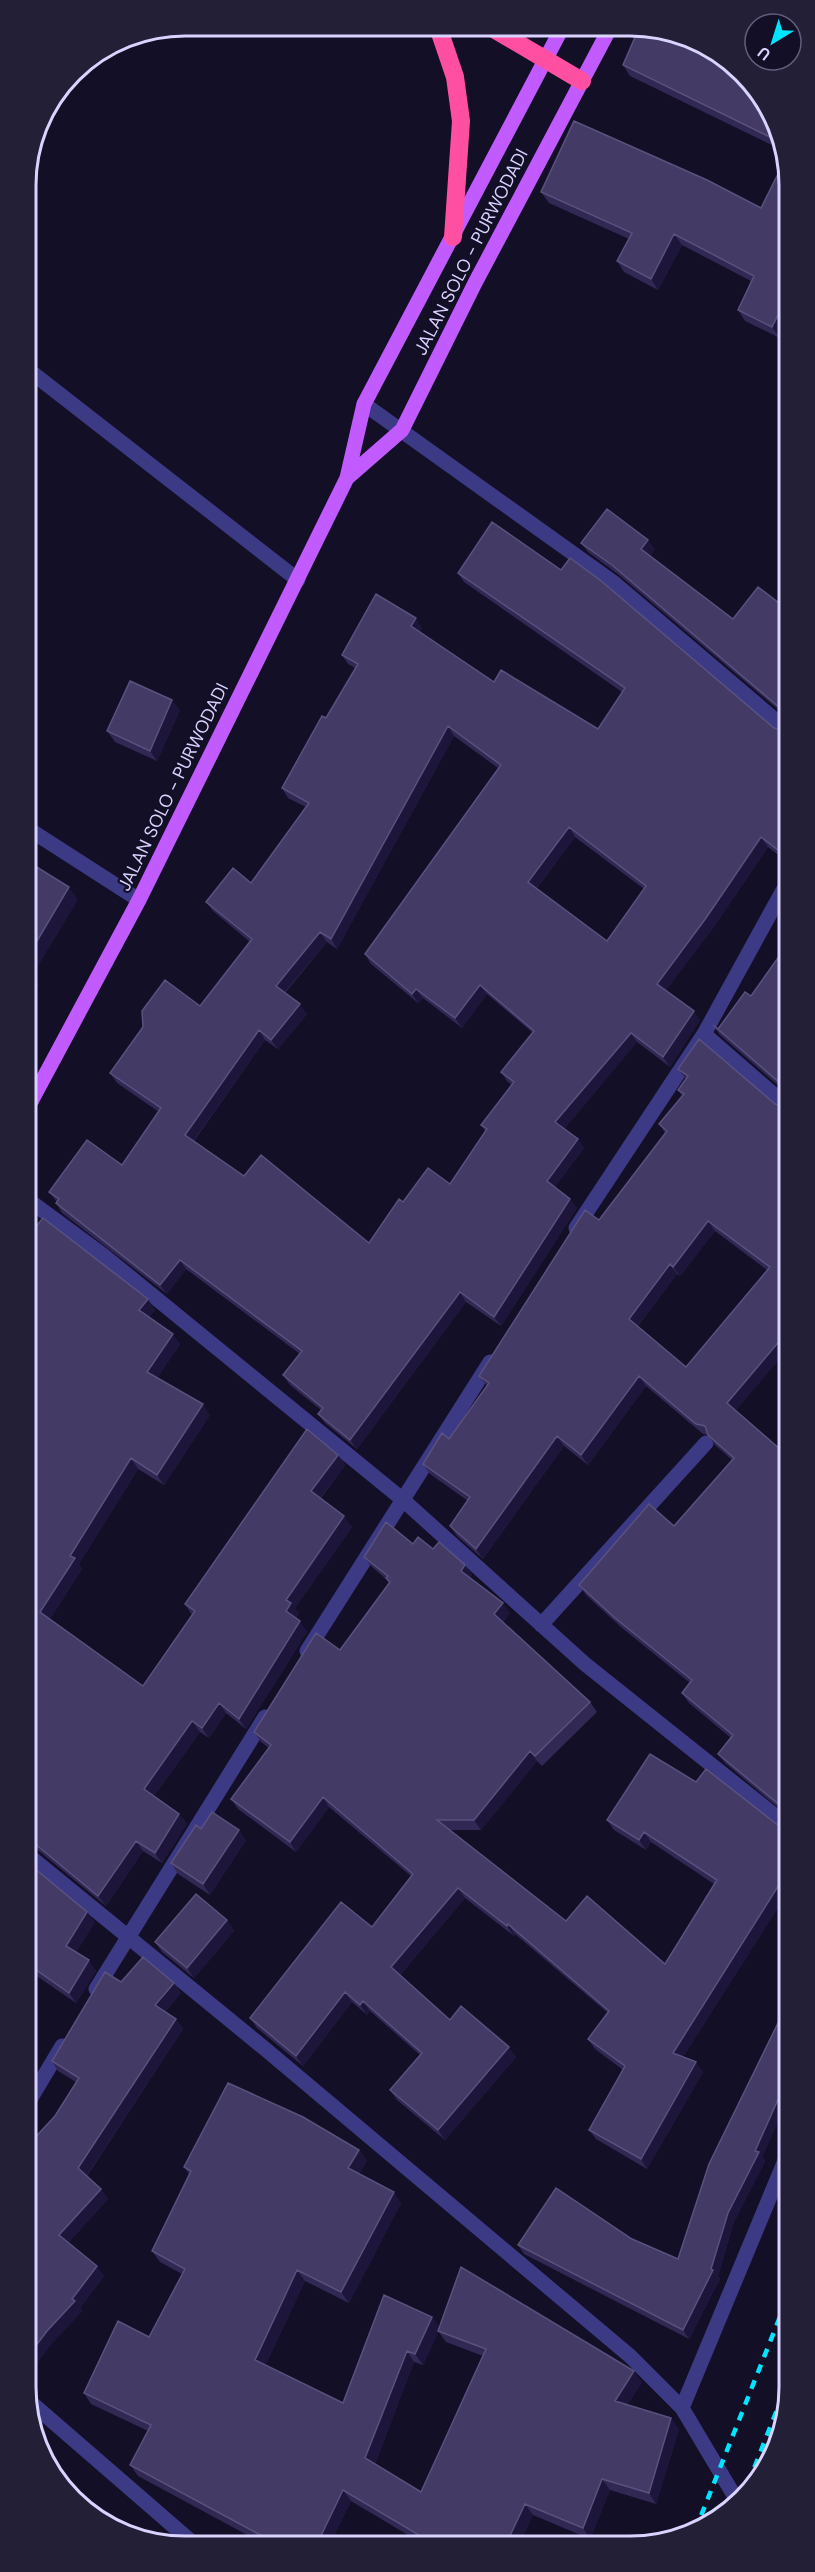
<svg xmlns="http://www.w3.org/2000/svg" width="815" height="2572" viewBox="0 0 815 2572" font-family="'DM Sans',sans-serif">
  <rect width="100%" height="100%" fill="#130f26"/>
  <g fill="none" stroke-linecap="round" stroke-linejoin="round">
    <path stroke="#3d3a85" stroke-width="15" d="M26 368 298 580"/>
    <path stroke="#3d3a85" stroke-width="15" d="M364 404 613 582 787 730
      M27 828 139 900
      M704 1034 788 1107
      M27 1199 103 1255 402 1499 585 1664 788 1826
      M576 1228 704 1034 787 883
      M541 1625 706 1443
      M307 1651 490 1362
      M28 1855 264 2048 630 2356 682 2408 738 2502
      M96 1989 265 1717
      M28 2103 62 2046
      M28 2400 194 2544
      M682 2408 789 2151"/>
    <path stroke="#c25bff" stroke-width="15" d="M347 478 402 430 475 283 610 28
      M27 1109 139 900 347 478 364 404 562 28"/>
    <path stroke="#ff4fa3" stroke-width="18" d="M438 27 455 77 461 121 453 237
      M492 28 582 81"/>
    <path stroke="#00e5ff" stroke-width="4.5" stroke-dasharray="9 8" stroke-linecap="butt" d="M742 2499 789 2379
      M695 2531 789 2294"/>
  </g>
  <path fill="#312854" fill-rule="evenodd" d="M623 65 743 72 786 152 630 76Z
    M787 155V325L780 338 745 321 738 310 751 281 682 245 658 290 624 272 617 261 629 239 549 203 541 192 761 208Z
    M581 543 655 549 650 556 733 619 787 609V717L619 575 588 552Z
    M458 573 787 734V862L768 847 713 928 666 990 700 1020 670 1067 637 1042 564 1129 584 1148 555 1187 577 1208 501 1326 466 1302 357 1449 325 1423 318 1414 321 1410 290 1385 283 1375 300 1354 186 1269 167 1294 62 1213 56 1203 57 1202 49 1192 122 1165 159 1112 117 1083 110 1073 200 1006 250 942 213 911 206 902 251 883 306 807 288 798 282 788 326 718 355 668 348 664 342 655 422 628 420 632 494 682 598 729 622 692 464 582ZM454 736 498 768 365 954 371 964 418 1003 423 998 462 1028 487 994 533 1033 501 1072 507 1081 512 1085 481 1125 485 1131 450 1184 403 1202 369 1243 244 1176 194 1141 265 1040 278 1049 307 1014 285 993 327 942 337 949ZM575 837 644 889 607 941 536 889Z
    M180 710 157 761 115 742 107 731Z
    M787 945 788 1094 720 1035 713 1025 718 1029 751 996Z
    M678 1069 775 1104 784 1106 788 1349 735 1410 788 1456V1816L725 1763 718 1754 731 1738 689 1703 682 1693 690 1683 622 1628 586 1595 579 1585 674 1526 732 1460 715 1445 708 1435 703 1434 646 1386 588 1465 564 1446 483 1559 457 1536 450 1526 468 1501 430 1474 423 1464 449 1439 487 1386 479 1376 665 1133 659 1124 682 1096 678 1090 686 1079ZM715 1231 767 1270 686 1367 638 1326 677 1274 680 1276Z
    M27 1237 155 1310 149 1317 180 1344 157 1378 210 1415 164 1485 138 1469 79 1564 82 1569 50 1619 143 1686 192 1615 185 1604 338 1455 345 1465 321 1498 352 1527 295 1608 299 1613 296 1618 307 1632 246 1729 226 1713 209 1738 200 1732 154 1796 179 1814 187 1824 162 1863 143 1851 106 1906 34 1847 28 1846Z
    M413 1544 433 1549 465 1565 472 1575 470 1578 510 1613 503 1622 590 1702 597 1712 542 1766 537 1761 481 1830H450L566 1921 665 1964 714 1884 651 1842 646 1850 614 1830 607 1820 650 1754 789 1890 683 2057 703 2072 647 2169 596 2139 589 2130 623 2070 595 2049 588 2039 608 2013 515 1934 514 1936 465 1898 400 1975 450 2020 516 2057 445 2140 397 2100 390 2090 420 2055 370 2011 367 2015 352 2002 303 2066 257 2028 250 2018 372 1927 411 1876 329 1807 296 1852 238 1809 231 1799 269 1748 261 1742 254 1732 340 1650 389 1583 386 1579 371 1566 364 1557Z
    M246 1840 210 1895 178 1874 171 1863Z
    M28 1863 95 1922 76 1952 96 1971 76 2003 28 1970Z
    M227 1920 234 1931 194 1978 162 1952 155 1942Z
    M121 1982 174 1983 181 1993 165 2012 176 2019 183 2029 87 2176 101 2189 108 2199 68 2243 104 2276 80 2308 82 2311 54 2341 55 2116 76 2082 58 2071 52 2061Z
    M359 2150 367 2161 359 2174 401 2203 349 2303 305 2281 265 2366 343 2403 432 2317 440 2328 423 2365 414 2362 375 2464 421 2492 483 2356 446 2342 438 2331 642 2382 627 2405 679 2429 656 2504 610 2490 590 2539 533 2515 519 2544H423L351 2501 330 2544H264L138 2476 130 2465 148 2431 91 2404 84 2393 149 2337 182 2274 160 2262 152 2251 189 2174 184 2167Z
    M762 2158 765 2161 734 2222 718 2276 720 2279 689 2339 524 2254 518 2245 632 2239 678 2259Z"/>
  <path fill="#1d163a" d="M674 234 682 245 658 290 651 279Z
    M787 297V325L780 338 772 327Z
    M648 540 655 549 648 559 641 549Z
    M416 618 422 628 417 636 411 626Z
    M172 700 180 710 157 761 150 751Z
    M448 726 454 736 337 949 331 939Z
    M569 827 575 837 534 891 528 882Z
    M761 837 768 847 713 928 664 993 657 984Z
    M69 887 78 900 32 976 39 986 27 1007V958Z
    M320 932 327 942 282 995 276 986Z
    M480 985 487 994 462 1028 455 1018Z
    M416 989 423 998 418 1003 412 994Z
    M300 1004 307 1014 278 1049 271 1040Z
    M694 1011 700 1020 670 1067 663 1057Z
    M259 1030 265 1040 191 1144 185 1135Z
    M631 1033 637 1042 562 1132 555 1122Z
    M578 1139 584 1148 553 1190 547 1181Z
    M570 1199 577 1208 501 1326 494 1317Z
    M708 1221 715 1231 680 1276 673 1267Z
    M180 1260 186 1269 167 1294 160 1285Z
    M670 1264 677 1274 636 1328 629 1319Z
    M460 1292 466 1302 357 1449 350 1440Z
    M148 1299 155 1310 146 1320 139 1310Z
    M788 1331V1349L734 1413 727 1403Z
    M173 1334 180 1344 154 1382 147 1372Z
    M639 1376 646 1386 588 1465 581 1455Z
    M203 1404 210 1415 164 1485 157 1475Z
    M557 1436 564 1446 483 1559 476 1549Z
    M338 1455 345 1465 318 1501 311 1491Z
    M131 1458 138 1469 79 1564 82 1569 48 1623 40 1612 70 1556Z
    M344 1516 352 1527 295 1608 299 1613 293 1622 286 1611V1600Z
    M465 1565 472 1575 468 1581 461 1571Z
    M503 1603 510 1613 501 1624 494 1614Z
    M300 1621 307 1632 246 1729 239 1719Z
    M219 1703 226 1713 209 1738 202 1728Z
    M192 1721 200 1732 151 1800 144 1789Z
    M530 1751 537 1761 481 1830 474 1820Z
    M323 1797 329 1807 296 1852 290 1842Z
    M179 1814 187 1824 162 1863 155 1853Z
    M239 1830 246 1840 210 1895 203 1884Z
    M644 1832 651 1842 646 1850 639 1840Z
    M136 1841 143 1851 106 1906 98 1896Z
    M789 1869V1890L680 2062 673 2053Z
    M458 1888 465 1898 398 1977 391 1967Z
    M87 1912 95 1922 74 1956 66 1946Z
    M227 1920 234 1931 194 1978 187 1968Z
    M508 1924 515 1934 514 1936 507 1926Z
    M89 1960 96 1971 76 2003 69 1993Z
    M174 1983 181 1993 162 2015 155 2005Z
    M345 1992 352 2002 303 2066 296 2056Z
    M363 2001 370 2011 367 2015 360 2005Z
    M176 2019 183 2029 85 2178 78 2168Z
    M509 2047 516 2057 445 2140 438 2130Z
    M696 2062 703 2072 647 2169 641 2159Z
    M789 2075V2098L762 2158 765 2161 734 2222 718 2276 720 2279 689 2339 683 2330 711 2269 728 2213Z
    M359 2150 367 2161 356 2179 348 2168Z
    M101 2189 108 2199 66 2245 59 2235Z
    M394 2192 401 2203 349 2303 341 2292Z
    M97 2266 104 2276 80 2308 82 2311 54 2341 28 2375V2356Z
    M297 2270 305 2281 262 2372 255 2360Z
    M432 2317 440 2328 423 2365 415 2354Z
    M407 2351 414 2362 373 2469 365 2458Z
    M634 2371 642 2382 623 2412 615 2401Z
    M671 2418 679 2429 656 2504 649 2493Z
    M602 2479 610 2490 590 2539 583 2528Z
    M343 2490 351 2501 330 2544H317Z
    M525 2504 533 2515 519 2544H506Z"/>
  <path fill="#433a66" stroke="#5a527e" stroke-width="1.5" fill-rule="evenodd" d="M639 28 662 29 743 72 780 142 623 65Z
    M574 121 707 180 761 208 787 156V297L772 327 738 310 754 276 674 234 651 279 617 261 632 233 541 192Z
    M607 509 648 540 641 549 733 619 758 587 787 609V714L612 565 581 543Z
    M492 522 561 570 570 558 600 580 774 728 782 730 787 734V857L761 837 706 918 657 984 694 1011 663 1057 631 1033 555 1122 578 1139 547 1181 570 1199 494 1317 460 1292 350 1440 318 1414 323 1408 283 1375 302 1351 180 1260 160 1285 56 1203 59 1199 49 1192 87 1140 122 1165 161 1108 110 1073 143 1027 142 1011 165 980 200 1006 252 939 206 902 233 868 251 883 309 803 282 788 322 716 326 718 358 664 342 655 376 594 416 618 411 626 494 682 501 670 598 729 625 688 458 573ZM448 726 501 765 365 954 412 994 416 989 455 1018 480 985 534 1031 501 1072 514 1082 481 1125 487 1129 450 1184 428 1168 403 1202 399 1199 369 1243 261 1155 244 1176 185 1135 259 1030 271 1040 300 1004 276 986 320 932 331 939ZM569 827 646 886 607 941 528 882Z
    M130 681 172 700 150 751 107 731Z
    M27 861 69 887 27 958Z
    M787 945 788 1090 713 1025 718 1029 745 992 751 996Z
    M27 971 30 974 27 980Z
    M699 1039 775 1104 784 1106 788 1104V1331L727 1403 788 1456V1812L718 1754 733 1735 682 1693 692 1680 615 1618 579 1585 649 1504 674 1526 734 1458 708 1435 705 1426 696 1424 639 1376 581 1455 557 1436 476 1549 450 1526 470 1497 423 1464 442 1433 449 1439 489 1383 479 1376 585 1210 599 1220 667 1131 659 1124 684 1094 678 1090 688 1076 678 1069ZM708 1221 770 1267 686 1367 629 1319 670 1264 673 1267Z
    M43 1218 148 1299 139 1310 173 1334 147 1372 203 1404 157 1475 131 1458 70 1556 75 1558 40 1612 143 1686 195 1611 185 1604 307 1429 338 1455 311 1491 344 1516 286 1600 291 1603 286 1611 300 1621 239 1719 219 1703 202 1728 192 1721 144 1789 179 1814 155 1853 136 1841 98 1896 28 1838 27 1237Z
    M386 1522 413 1544 418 1537 433 1549 439 1542 465 1565 461 1571 503 1603 494 1614 590 1702 535 1756 530 1751 474 1820H437L566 1921 587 1896 665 1964 717 1880 644 1832 639 1840 607 1820 650 1754 696 1782 706 1769 779 1826 788 1823V1822L789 1869 673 2053 696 2062 641 2159 589 2130 625 2066 588 2039 609 2011 508 1924 507 1926 458 1888 391 1967 450 2020 461 2006 509 2047 438 2130 390 2090 422 2053 363 2001 360 2005 345 1992 296 2056 250 2018 341 1902 372 1927 413 1874 323 1797 290 1842 231 1799 271 1745 254 1732 316 1633 340 1650 390 1582 386 1578 388 1576 364 1557Z
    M212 1812 239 1830 203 1884 171 1863 196 1825 201 1829Z
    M28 1863 87 1912 66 1946 89 1960 69 1993 28 1964Z
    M196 1894 227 1920 187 1968 155 1942Z
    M143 1957 174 1983 155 2005 176 2019 78 2168 101 2189 59 2235 97 2266 72 2299 75 2301 47 2331 28 2356V2145L55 2116 79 2078 52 2061 105 1972 121 1982Z
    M781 2017 789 2021V2075L755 2151 759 2152 728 2213 711 2269 713 2270 683 2330 518 2245 556 2188 632 2239 678 2259 709 2164Z
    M228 2083 303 2117 359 2150 348 2168 394 2192 341 2292 297 2270 255 2360 343 2403 384 2295 432 2317 415 2354 407 2351 365 2458 421 2492 486 2349 438 2331 461 2267 634 2371 615 2401 671 2418 649 2493 602 2479 583 2528 525 2504 506 2544H434L343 2490 317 2544H277L130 2465 151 2425 84 2393 118 2321 149 2337 185 2269 152 2251 191 2171 184 2167Z
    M88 2508 113 2520V2522Z"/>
  <g text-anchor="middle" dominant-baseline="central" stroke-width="4.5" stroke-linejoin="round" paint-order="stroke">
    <g font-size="18" fill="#d9d4ff" stroke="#130f26">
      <text transform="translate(471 252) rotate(-63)">JALAN SOLO - PURWODADI</text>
      <text transform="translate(173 787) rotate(-64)">JALAN SOLO - PURWODADI</text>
    </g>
  </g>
  <path d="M0 0H815V2572H0ZM185 36H630A149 149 0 0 1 779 185V2387A149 149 0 0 1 630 2536H185A149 149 0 0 1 36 2387V185A149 149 0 0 1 185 36Z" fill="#231f37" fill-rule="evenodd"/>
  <path fill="none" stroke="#d9d4ff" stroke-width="3" d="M185 36H630A149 149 0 0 1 779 185V2387A149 149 0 0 1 630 2536H185A149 149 0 0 1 36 2387V185A149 149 0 0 1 185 36Z"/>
  <g transform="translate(773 42) rotate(218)"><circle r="28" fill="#130f26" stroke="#625e7d" stroke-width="1.5"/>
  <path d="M0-4.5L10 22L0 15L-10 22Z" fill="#00e5ff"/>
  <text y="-9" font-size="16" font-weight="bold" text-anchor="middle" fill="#d9d4ff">U</text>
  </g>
</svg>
